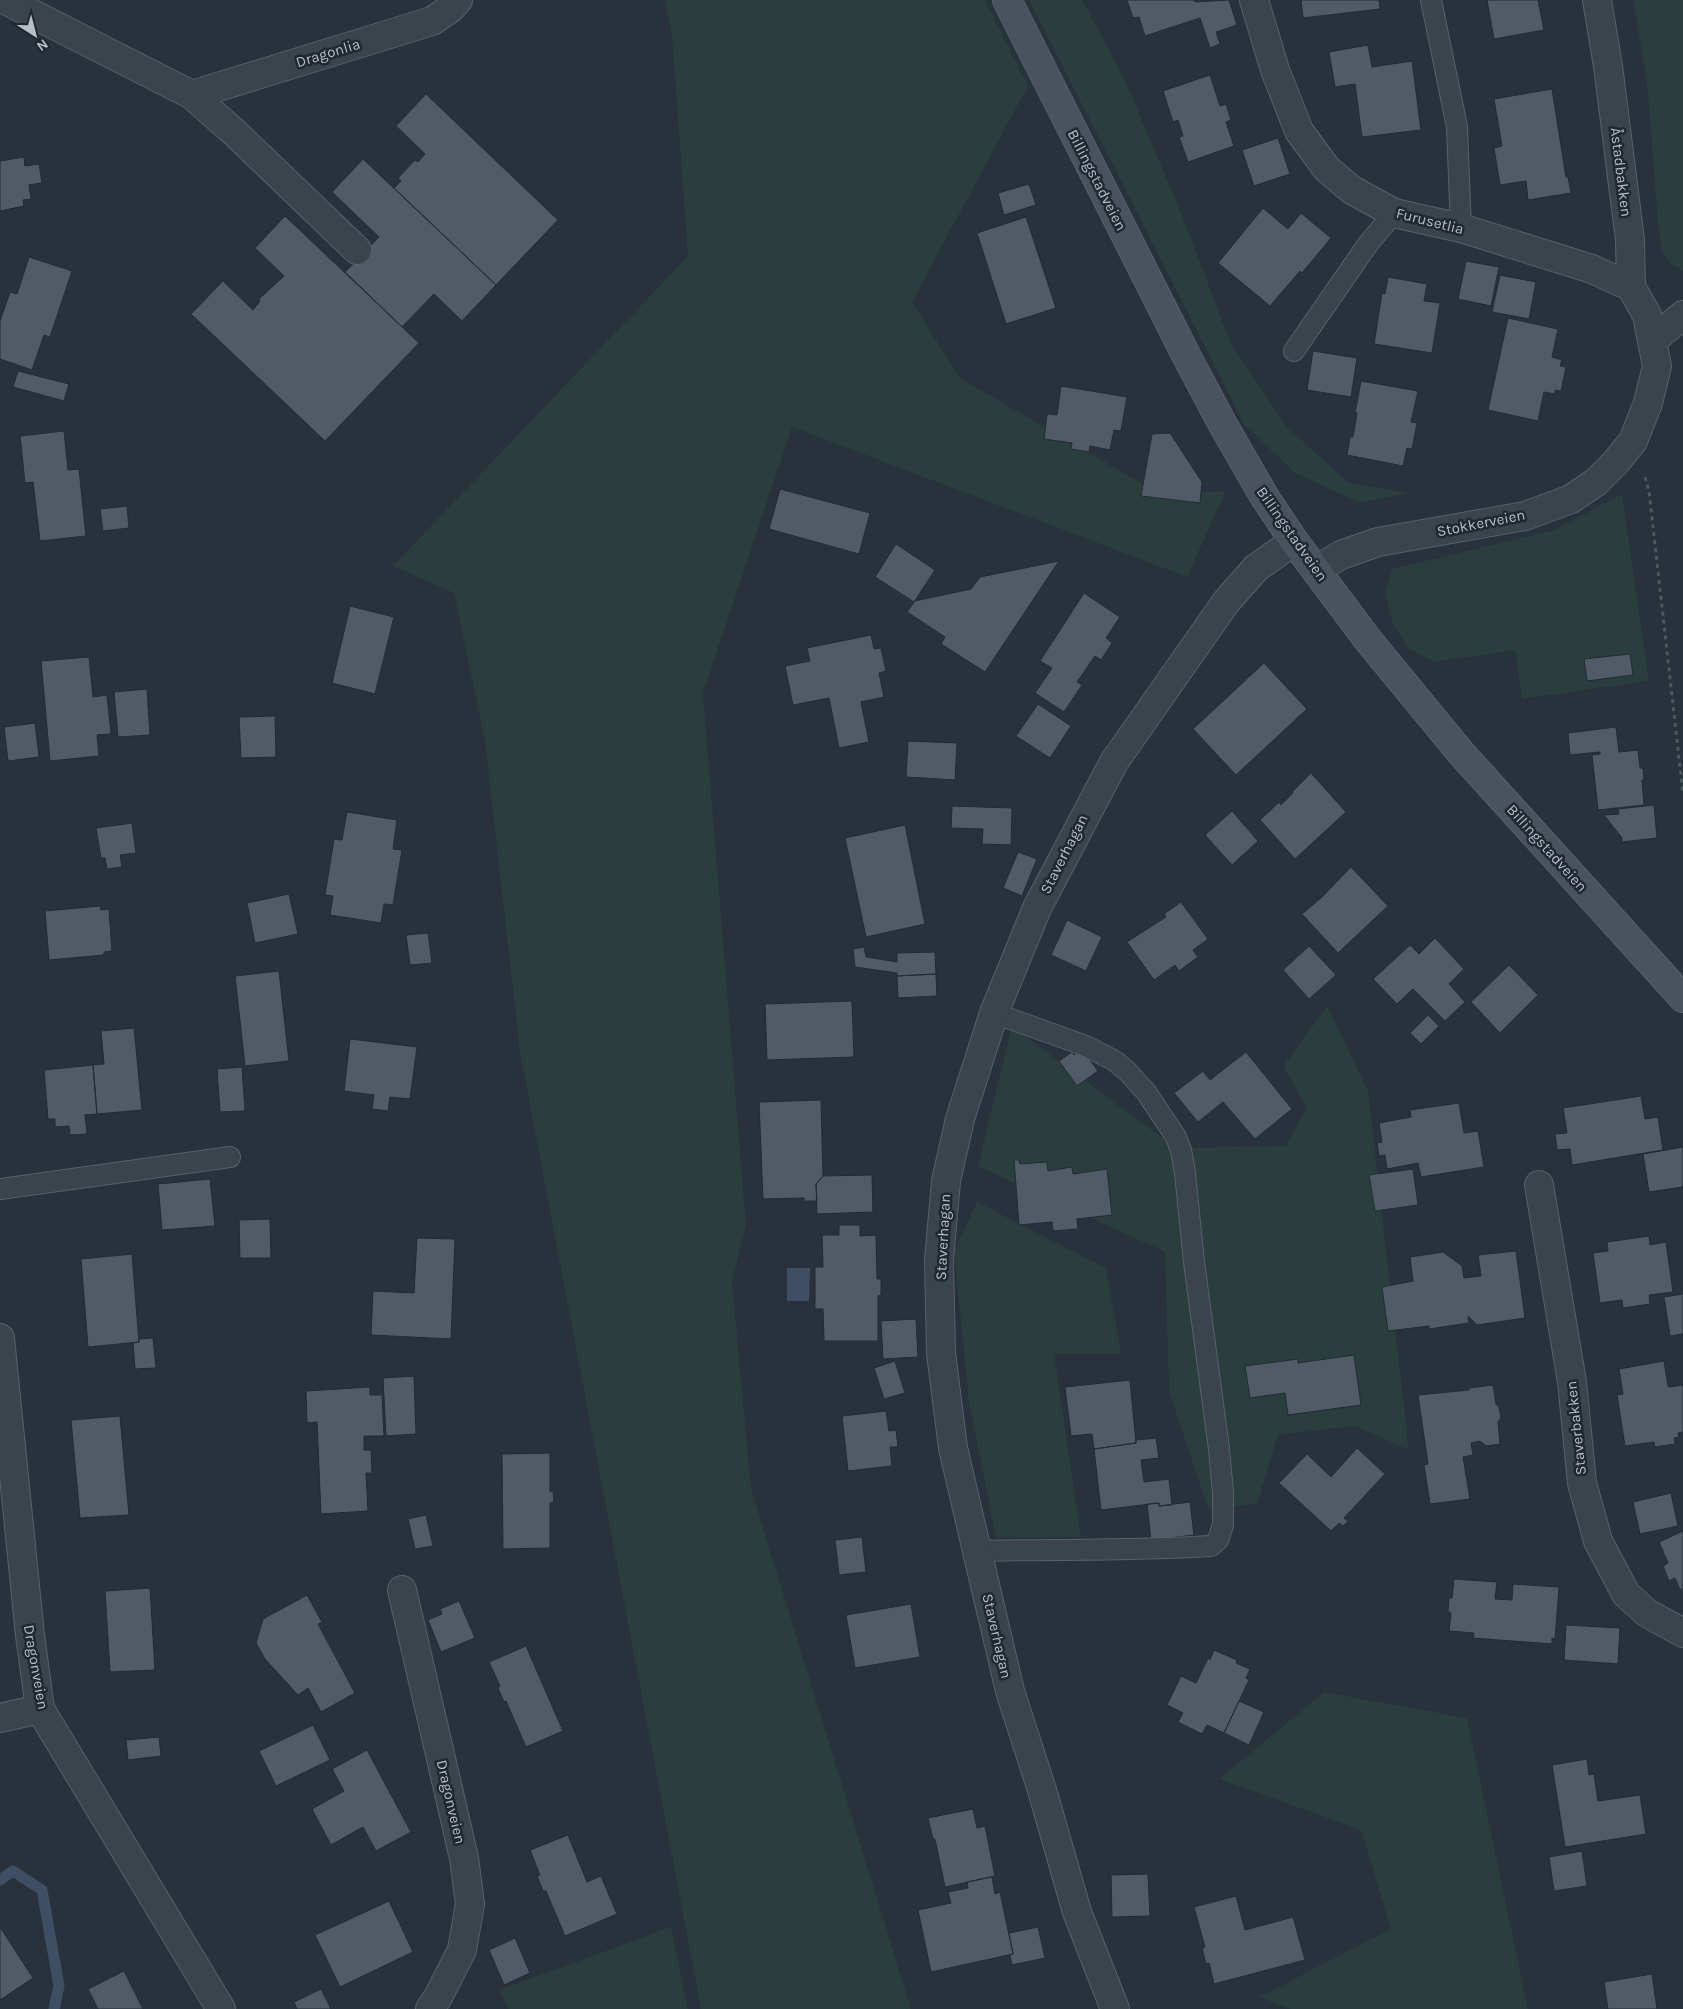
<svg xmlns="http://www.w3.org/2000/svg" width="1683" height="2009" viewBox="0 0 1683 2009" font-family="Karla,sans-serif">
  <rect width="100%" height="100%" fill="#28313c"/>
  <path fill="#2a3e3e" d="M665 0H985L1028 86 912 302 960 378 1160 494 1226 491 1187 577 792 427 703 693 746 1225 732 1281 751 1489 911 2009H701L520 1052 485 741 454 593 393 566 688 256 672 36Z
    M1029 0H1082L1124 78 1182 215 1231 344 1286 426 1349 483 1409 493 1360 503 1295 473 1244 424Z
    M1633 0H1683V271L1670 263 1662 250 1658 224 1647 82Z
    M1622 494 1649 681 1522 699 1515 650 1434 662 1408 648 1393 624 1385 592 1392 569 1554 530Z
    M1327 1006 1368 1091 1409 1450 1355 1426 1278 1435 1257 1504 1208 1508 1169 1391 1165 1252 978 1166 1012 1026 1176 1148 1286 1146 1307 1107 1283 1067Z
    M977 1202 1106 1268 1121 1354H1054L1081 1537 996 1538 969 1403 954 1251Z
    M1324 1692 1467 1718 1528 2009H1291L1259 1997 1391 1929 1361 1830 1219 1779Z
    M671 1927 688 2009H509L499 1990Z"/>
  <path fill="#3f4f63" d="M787 1268H810L809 1301H787Z"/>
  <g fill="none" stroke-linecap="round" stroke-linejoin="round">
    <path stroke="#3f4f63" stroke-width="11" d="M0 1880 13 1871 42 1890 59 1986 54 2009"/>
  </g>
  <path fill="#515a67" stroke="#222a34" d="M1127 0H1194L1195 2 1229 0 1237 25 1216 32 1220 44 1210 48 1200 18 1145 36 1139 17 1133 18Z
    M1301 0H1379L1380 9 1303 18Z
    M1487 0H1538L1544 30 1494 39Z
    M1368 45 1372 67 1412 61 1421 130 1362 137 1355 84 1335 87 1329 52Z
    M1210 75 1220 106 1226 104 1231 120 1226 122 1234 146 1188 162 1179 137 1183 136 1178 120 1173 122 1163 91Z
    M1552 89 1566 177H1568L1571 193 1528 200 1526 181 1500 185 1494 148 1502 146 1494 99Z
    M426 94 558 220 496 285 394 188 401 181 398 178 415 160 418 162 425 154 396 126Z
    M1278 138 1290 174 1254 186 1242 150Z
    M24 157 25 166 39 164 42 183 29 185 31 199 23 200 24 206 0 211V161Z
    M363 159 496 285 462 321 434 294 402 327 345 272 379 237 332 192Z
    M1029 184 1036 205 1004 215 998 193Z
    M1263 208 1288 229 1301 213 1331 238 1302 273 1300 271 1270 306 1218 263Z
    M285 216 419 343 325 441 191 314 223 281 253 310 260 301 259 299 284 276 255 248Z
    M1026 217 1056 308 1006 324 977 233Z
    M29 257 72 271 50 337 44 335 32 370 0 359V321L10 292 17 294Z
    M1466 261 1499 267 1491 306 1458 299Z
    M1500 275 1536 282 1529 319 1492 312Z
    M1388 277 1427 284 1424 301 1440 303 1432 353 1374 344 1382 293 1385 294Z
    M1508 318 1558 329 1552 357 1562 360 1560 366 1566 367 1561 391 1555 390V394L1544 392 1538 421 1488 410Z
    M1313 351 1357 358 1351 397 1307 390Z
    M18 371 69 384 64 401 13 387Z
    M1361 381 1418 391 1411 422 1417 423 1412 449 1407 448 1403 466 1347 455 1350 437H1353L1357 413H1355Z
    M1061 386 1127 397 1121 431 1114 430 1110 450 1090 446 1089 452 1071 449 1072 443 1044 439 1047 414 1057 415Z
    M64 431 68 470 79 469 86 536 40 541 33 482 25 483 20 436Z
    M1170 433 1202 482 1200 503 1141 496 1152 434Z
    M780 489 870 513 859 554 769 529Z
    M127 506 129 528 103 531 100 509Z
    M896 544 935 570 914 602 875 577Z
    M1059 561 985 672 941 644 945 637 907 612 915 601 971 589 980 577Z
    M1084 593 1120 617 1106 638 1112 643 1101 660 1095 656 1077 682 1082 685 1064 712 1035 693 1052 668 1040 661Z
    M350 606 394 617 375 694 332 683Z
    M871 635 874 649 881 648 886 671 879 673 884 697 861 702 869 742 839 748 829 698 793 705 785 666 810 661 807 648Z
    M1630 654 1633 675 1587 681 1584 659Z
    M89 657 93 697 107 695 111 734 97 735 99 756 50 761 41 661Z
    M1264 663 1307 709 1236 775 1193 729Z
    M147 689 150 735 118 737 114 692Z
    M1038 704 1071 726 1050 758 1016 736Z
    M275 716 276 757 241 758 239 717Z
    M35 723 39 757 8 761 4 727Z
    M1616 727 1619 752 1638 750 1640 768H1643L1644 779 1642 780 1644 805 1598 810 1592 755 1600 754V752L1570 755 1568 733Z
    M908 741 957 743 955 780 906 777Z
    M1311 773 1346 812 1295 859 1260 820 1279 802 1281 805 1293 793 1292 792Z
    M1654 805 1657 838 1622 842V838L1604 815 1619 814 1618 809Z
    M952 806 1012 808 1011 845 982 844 983 829 951 828Z
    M1232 811 1258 841 1232 865 1205 835Z
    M347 812 397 820 393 849 402 850 393 905 384 904 381 923 330 915 333 896 325 895 334 839 342 840Z
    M132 823 136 853 120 855 122 867 107 869 105 858H101L96 828Z
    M905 825 925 924 866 937 845 838Z
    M1018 852 1037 859 1022 896 1003 888Z
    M1351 867 1388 906 1338 953 1302 914 1321 898Z
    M289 894 298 934 255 943 247 903Z
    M1181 902 1208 939 1193 950 1198 957 1179 971 1175 965 1154 980 1127 942 1166 917 1164 914Z
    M100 906 101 910 109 909 112 951 104 952V955L49 960 45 911Z
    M1067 920 1102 937 1086 971 1051 955Z
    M428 933 432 963 410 965 406 935Z
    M1435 938 1464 969 1449 984 1465 1002 1445 1021 1413 989 1397 1004 1373 979 1410 945 1419 954Z
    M1309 946 1336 975 1309 999 1283 970Z
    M864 947 866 957 897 962V953L935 952 936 974 897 976V973L855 967 853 949Z
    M1509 965 1538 995 1500 1033 1471 1002Z
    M279 971 289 1061 245 1066 235 976Z
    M936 974 937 996 898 998 897 976Z
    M852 1001 854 1057 767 1060 765 1004Z
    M1428 1015 1439 1026 1421 1044 1410 1033Z
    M134 1028 142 1110 97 1114 93 1065 104 1064 101 1031Z
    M350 1039 417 1047 410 1099 390 1097 388 1111 372 1109 374 1095 344 1091Z
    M1081 1050 1085 1053 1098 1071 1077 1086 1059 1061 1072 1052 1074 1055Z
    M1246 1052 1292 1109 1255 1139 1223 1102 1198 1122 1174 1093 1203 1071 1210 1080Z
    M93 1065 97 1114 85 1115 87 1134 70 1135 69 1126 55 1127V1119H48L44 1070Z
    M242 1067 245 1111 220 1112 217 1069Z
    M1641 1096 1645 1119 1658 1117 1663 1150 1572 1165 1570 1149 1557 1150 1555 1134 1567 1133 1563 1108Z
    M821 1100 823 1176 816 1184 817 1201H804V1198L763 1199 759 1102Z
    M1459 1103 1464 1133 1478 1131 1484 1167 1421 1177 1418 1163 1387 1169 1385 1155 1379 1156 1377 1143 1382 1142 1379 1123 1411 1117 1410 1110Z
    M1683 1147V1187L1649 1192 1643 1154Z
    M1014 1160H1019L1020 1164 1047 1162 1048 1171 1072 1167 1073 1174 1107 1169 1112 1215 1077 1219 1078 1229 1053 1231 1052 1222 1019 1225Z
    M1413 1169 1418 1205 1375 1211 1369 1175Z
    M872 1175 873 1212 817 1214 816 1184 823 1176Z
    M210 1179 215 1226 162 1230 158 1184Z
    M270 1219 271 1258H240L239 1220Z
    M839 1225H860V1236L876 1235 877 1279H881V1295L878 1296V1341H824L823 1309H815V1267H823L822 1235H839Z
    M1649 1236 1650 1245 1666 1242 1673 1292 1649 1295 1650 1304 1623 1308 1622 1300 1600 1303 1593 1253 1608 1251 1607 1242Z
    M417 1238 455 1239 451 1339 371 1335 373 1291 414 1293Z
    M1516 1251 1525 1318 1477 1325 1468 1316 1469 1323 1429 1329V1326L1388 1331 1382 1287 1413 1281 1410 1257 1443 1252 1462 1266 1464 1278 1481 1276 1478 1255Z
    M132 1254 139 1342 88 1347 81 1259Z
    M1683 1294V1334L1670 1336 1664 1297Z
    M916 1319 918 1357 883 1359 881 1321Z
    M153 1338 156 1368 135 1369 133 1343 139 1342V1339Z
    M1354 1355 1361 1405 1288 1415 1285 1393 1250 1398 1245 1366 1298 1359V1363Z
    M895 1361 905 1393 884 1399 874 1368Z
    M1664 1361 1668 1386 1670 1387 1683 1385V1432L1678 1433 1679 1437 1674 1438 1675 1444 1655 1447 1654 1442 1625 1446 1617 1395 1623 1394 1619 1369Z
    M414 1376 416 1434 386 1436 383 1378Z
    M1130 1380 1136 1443 1094 1449 1092 1434 1071 1436 1065 1387Z
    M1493 1385 1496 1404 1499 1407 1501 1418 1498 1422 1500 1444 1486 1446 1480 1441 1471 1443 1473 1455 1463 1457 1470 1499 1430 1504 1424 1465 1428 1464 1418 1395 1469 1390V1388Z
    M370 1387V1395H382L384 1436H364V1450H371L372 1473H366L368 1511 321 1514 317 1422 307 1423 306 1391Z
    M886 1411 889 1431 896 1430 898 1447H890L892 1466 848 1471 842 1416Z
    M120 1416 129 1515 80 1518 71 1420Z
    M1156 1438 1159 1458 1141 1460 1144 1482 1169 1479 1172 1505 1159 1506V1503L1101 1510 1094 1449 1136 1443V1440Z
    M1357 1448 1385 1474 1344 1518 1348 1521 1343 1526 1339 1523 1331 1531 1279 1483 1307 1454 1331 1477Z
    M550 1453V1492L553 1491 554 1502 550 1503V1548L503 1549 502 1454Z
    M1671 1493 1678 1526 1640 1534 1633 1502Z
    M1190 1502 1194 1535 1151 1540 1147 1504 1159 1503V1506Z
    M426 1515 433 1546 415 1549 408 1519Z
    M1683 1531V1588L1680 1590 1675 1578 1669 1581 1663 1566 1668 1563 1659 1542Z
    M862 1537 866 1572 839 1575 835 1540Z
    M1454 1579 1497 1582 1495 1599 1512 1600 1513 1584 1559 1587 1555 1639 1552 1638V1644L1473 1638 1474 1633 1449 1631 1451 1613 1448 1612 1449 1598H1452Z
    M150 1588 155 1670 110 1672 105 1591Z
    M307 1595 322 1622 318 1624 355 1693 321 1712 308 1688 298 1695 265 1659 256 1643 263 1619Z
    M459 1601 475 1638 441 1652 428 1620 442 1614 440 1609Z
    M911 1604 920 1657 855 1668 846 1615Z
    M1566 1625 1620 1628 1618 1664 1564 1660Z
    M526 1646 563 1731 526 1747 506 1701 504 1702 498 1688 500 1686 489 1662Z
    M1214 1650 1237 1660 1236 1663 1250 1669 1246 1678 1249 1680 1224 1733 1207 1725 1202 1734 1178 1722 1183 1713 1167 1705 1181 1676 1196 1683 1208 1658 1210 1660Z
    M1239 1701 1264 1712 1249 1745 1224 1733Z
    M313 1725 330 1760 276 1786 259 1751Z
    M159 1737 161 1756 128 1760 126 1740Z
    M367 1750 411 1832 376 1851 363 1827 331 1845 312 1809 344 1791 332 1769Z
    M1587 1759 1589 1775 1594 1774 1598 1801 1640 1795 1646 1834 1565 1847 1552 1765Z
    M973 1809 977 1828 985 1826 995 1876 945 1887 935 1839H933L928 1818Z
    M568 1835 587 1882 601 1876 617 1914 565 1936 546 1891H543L537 1876 540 1875 530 1850Z
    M1582 1851 1587 1886 1554 1891 1549 1857Z
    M1148 1874 1150 1916 1112 1917 1111 1875Z
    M992 1877 995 1894 1000 1892 1013 1954 931 1972 918 1910 951 1903 948 1892 968 1888 967 1882Z
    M1236 1896 1245 1930 1293 1917 1305 1960 1214 1984 1209 1963 1206 1964 1202 1948 1205 1947 1194 1907Z
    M389 1901 413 1952 340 1987 315 1935Z
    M0 1927 33 1978 0 2000Z
    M1038 1927 1045 1958 1012 1965 1010 1955 1013 1954 1009 1933Z
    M515 1938 530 1973 504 1985 489 1950Z
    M124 1971 143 2009H98L88 1989Z
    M1652 1974 1657 2009H1608L1604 1982Z
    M321 1989 331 2009H297L294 2002Z"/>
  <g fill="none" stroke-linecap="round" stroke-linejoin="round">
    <defs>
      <path id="lane" d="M1431 0 1457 127 1461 228
        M1294 351 1368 244 1394 213
        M0 1189 230 1157
        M977 1551C1055 1549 1133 1551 1211 1546L1218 1540 1223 1525V1493L1219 1449 1194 1262 1185 1173 1181 1150 1176 1137 1146 1092 1128 1072 1115 1061 1086 1046 994 1013"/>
      <path id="street" d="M5 0 192 95 235 133 357 250
        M1254 0 1275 70 1299 131 1327 169 1352 190 1394 213 1461 228 1592 269 1631 287
        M192 95 432 21 451 8 458 0
        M1653 340 1683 315
        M1316 570 1341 555 1378 542 1525 516 1571 499 1596 482 1616 462 1633 441 1648 403 1657 366 1647 315 1631 287 1630 240 1608 66 1597 0
        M1539 1185 1572 1382 1582 1483 1598 1541 1626 1594 1647 1613 1683 1633
        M0 1338 30 1635 40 1709 221 2009
        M402 1590 464 1858 470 1904 462 1950 438 1997 430 2009
        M0 1718 40 1709
        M1115 2009 1077 1912 1042 1790 1010 1691 977 1551 953 1448 941 1353 939 1260 946 1181 960 1119 994 1013 1037 908 1114 762 1226 602 1256 568 1294 541"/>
      <path id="secondary" d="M1007 0 1187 357 1222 423 1264 496 1294 541 1368 640 1461 753 1683 998"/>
    </defs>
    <use href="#lane" stroke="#59616b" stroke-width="22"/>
    <use href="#street" stroke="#59616b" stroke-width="30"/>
    <use href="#secondary" stroke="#59616b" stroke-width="30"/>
    <path stroke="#495a5c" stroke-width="3" stroke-dasharray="4 4" stroke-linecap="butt" d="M1645 477 1649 491 1683 794"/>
    <use href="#lane" stroke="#3b434d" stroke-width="20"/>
    <use href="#street" stroke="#3b434d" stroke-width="28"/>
    <use href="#secondary" stroke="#4a525f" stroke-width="28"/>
  </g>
  <g text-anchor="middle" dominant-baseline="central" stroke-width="5" stroke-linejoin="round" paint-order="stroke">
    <g font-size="15" fill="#b7bec8" stroke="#202832">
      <text transform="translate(328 53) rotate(-17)">Dragonlia</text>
      <text transform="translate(1621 172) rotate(83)">Åstadbakken</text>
      <text transform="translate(1097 180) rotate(63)">Billingstadveien</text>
      <text transform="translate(1430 221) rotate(14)">Furusetlia</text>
      <text transform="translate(1481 523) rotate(-11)">Stokkerveien</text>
      <text transform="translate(1292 534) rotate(55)">Billingstadveien</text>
      <text transform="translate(1547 848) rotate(48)">Billingstadveien</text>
      <text transform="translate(1064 854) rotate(-63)">Staverhagan</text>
      <text transform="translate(943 1237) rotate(-87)">Staverhagan</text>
      <text transform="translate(1576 1428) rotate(-96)">Staverbakken</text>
      <text transform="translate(997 1636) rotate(77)">Staverhagan</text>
      <text transform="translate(36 1667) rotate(80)">Dragonveien</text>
      <text transform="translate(451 1802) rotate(77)">Dragonveien</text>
    </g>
  </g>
  <g transform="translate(35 35) rotate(144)" stroke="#202832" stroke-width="4" paint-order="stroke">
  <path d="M0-4L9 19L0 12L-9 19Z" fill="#b7bec8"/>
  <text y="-8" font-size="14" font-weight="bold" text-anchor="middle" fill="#b7bec8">N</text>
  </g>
</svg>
